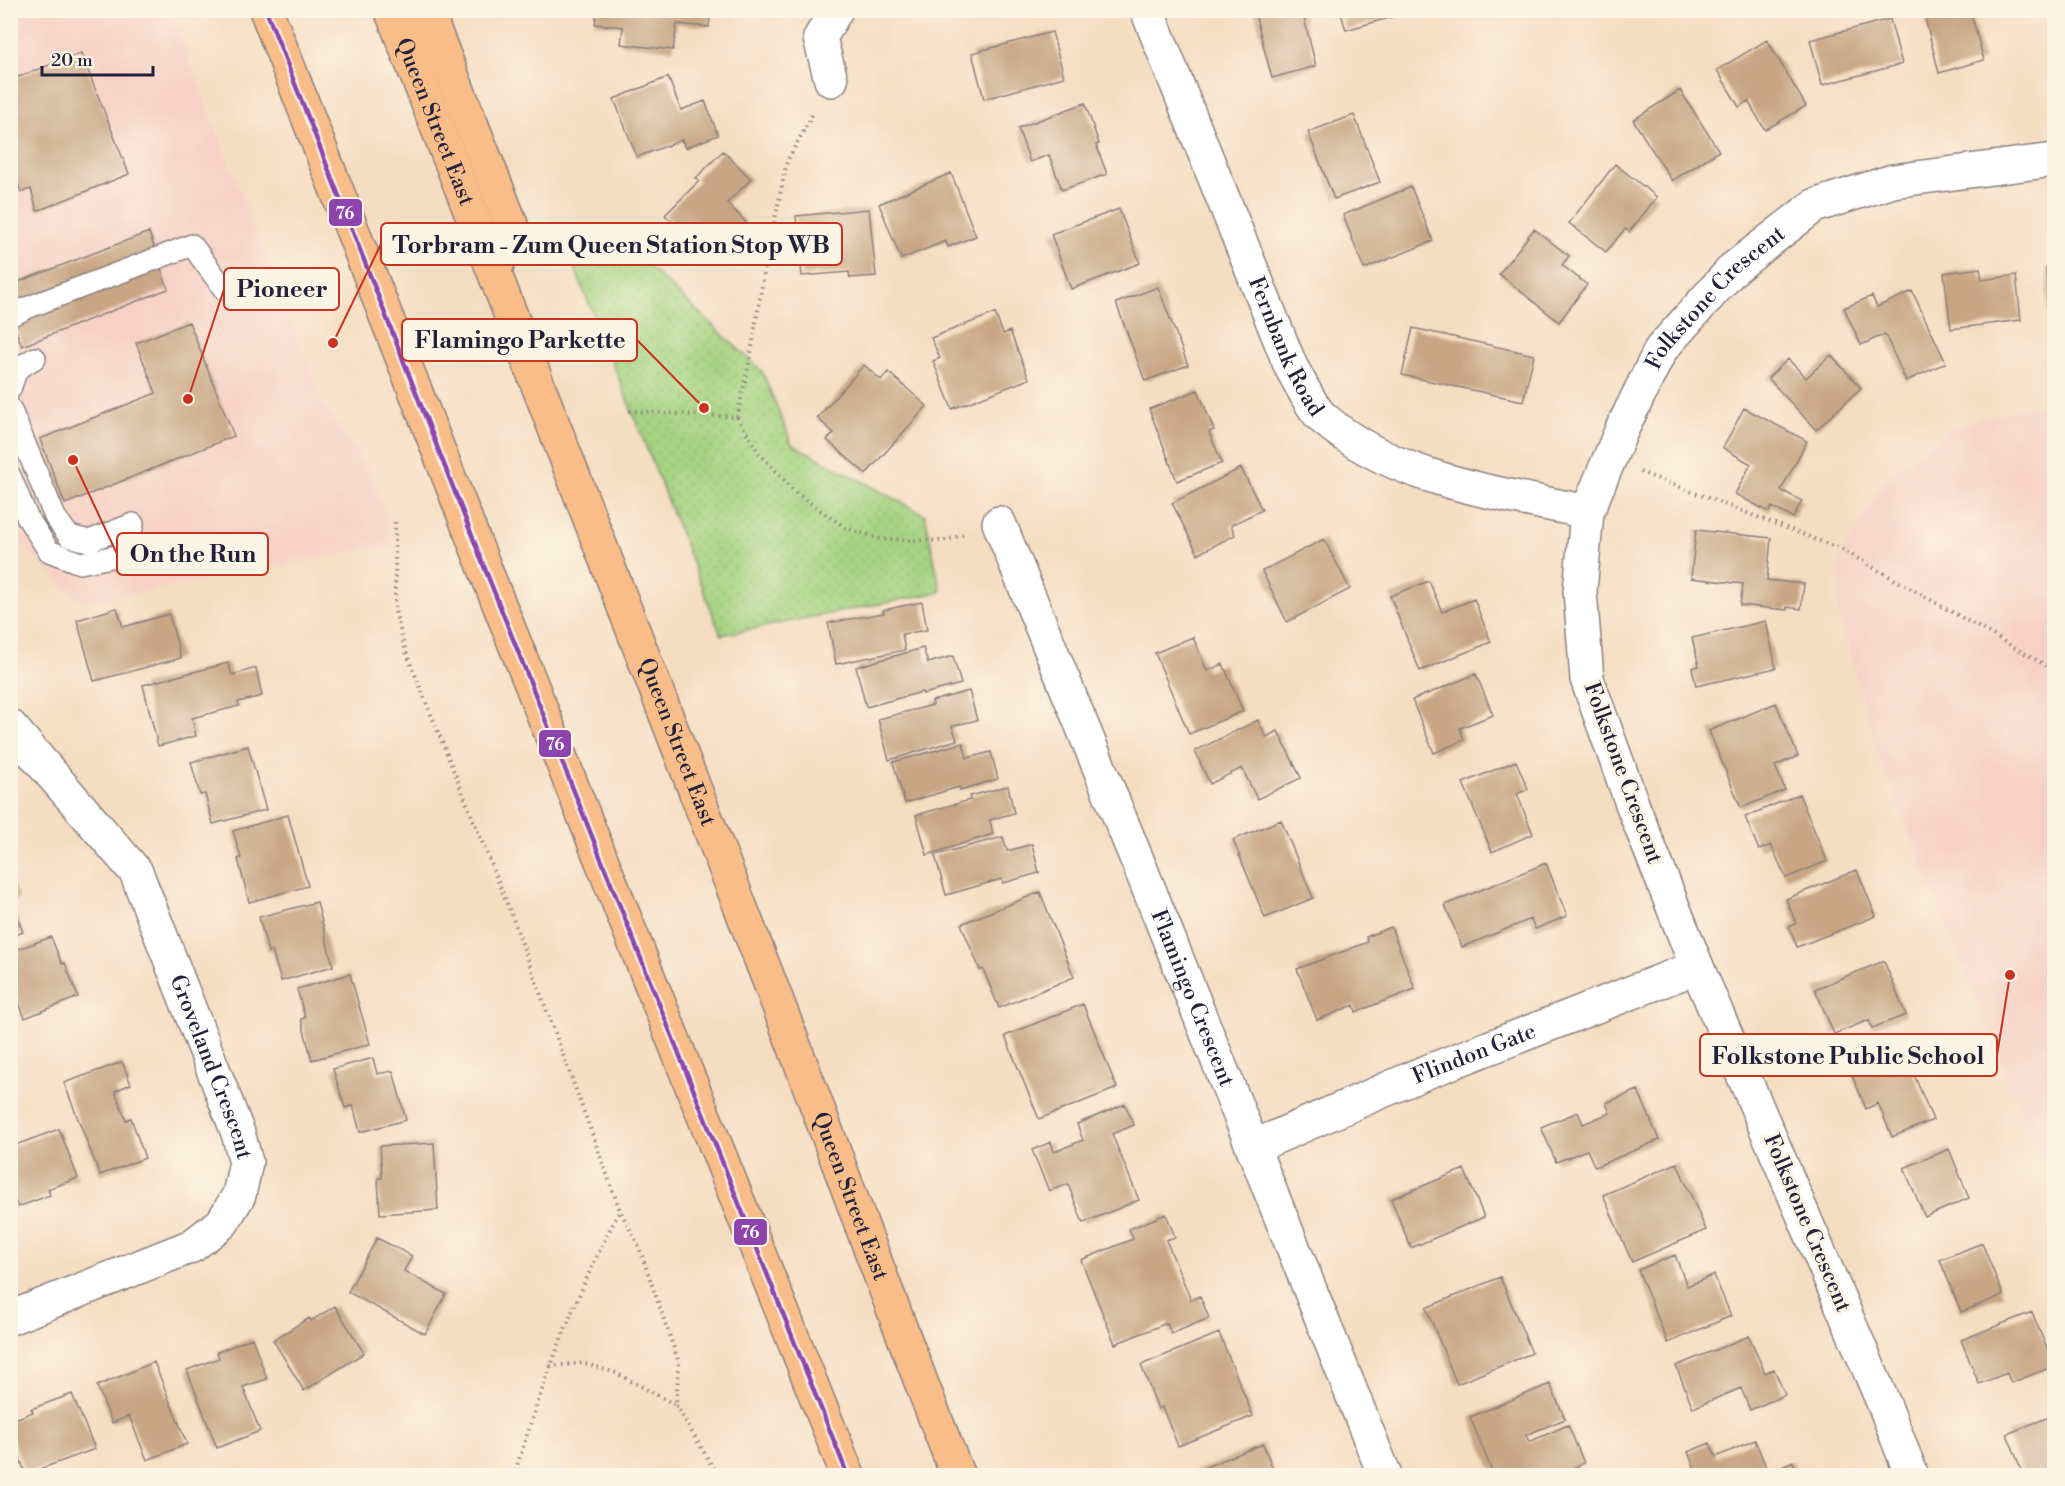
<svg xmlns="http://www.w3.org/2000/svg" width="2065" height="1486" viewBox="0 0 2065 1486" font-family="'Libre Bodoni',serif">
  <defs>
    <pattern id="grass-dots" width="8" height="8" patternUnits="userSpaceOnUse" patternTransform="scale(1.5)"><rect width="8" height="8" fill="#a5d381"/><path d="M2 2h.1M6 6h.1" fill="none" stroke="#8eb570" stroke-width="1.8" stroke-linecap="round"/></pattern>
  </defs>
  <rect width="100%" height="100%" fill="#fcf5e5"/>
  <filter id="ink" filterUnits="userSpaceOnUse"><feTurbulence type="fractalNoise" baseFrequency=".0167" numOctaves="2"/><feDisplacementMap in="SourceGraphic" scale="12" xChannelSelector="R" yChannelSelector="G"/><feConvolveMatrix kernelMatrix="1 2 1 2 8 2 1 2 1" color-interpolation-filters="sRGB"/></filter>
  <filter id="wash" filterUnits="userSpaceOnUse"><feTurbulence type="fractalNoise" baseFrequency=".008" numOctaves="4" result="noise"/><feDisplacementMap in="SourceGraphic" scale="24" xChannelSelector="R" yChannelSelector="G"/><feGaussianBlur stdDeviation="1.35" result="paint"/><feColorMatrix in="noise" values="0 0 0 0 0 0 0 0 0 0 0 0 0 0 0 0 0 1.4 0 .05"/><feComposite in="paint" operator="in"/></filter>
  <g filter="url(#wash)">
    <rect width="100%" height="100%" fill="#f5ddc1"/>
    <path fill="#f7d1c6" d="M11 11H170L326 411 368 468 385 514 388 545 82 603 22 545 11 515Z
      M2054 406V1194L1878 755 1838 611 1840 558 1885 480 1951 427 2025 408Z"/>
    <path fill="url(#grass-dots)" stroke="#647a5e" stroke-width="1.5" d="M605 226 762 371 792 444 925 515 941 592 721 635 568 251Z"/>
    <g id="blocks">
      <path fill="#c8a684" d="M597 10H711L709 27 677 24 673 50 621 44 623 27 595 24Z
        M1254 10H1302L1316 66 1272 78Z
        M1340 10H1398L1399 15 1346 30Z
        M1923 10H1970L1984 60 1939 73Z
        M1890 19 1902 64 1822 85 1810 40Z
        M1052 32 1064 77 984 99 972 53Z
        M1767 40 1806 106 1765 130 1748 101 1739 107 1717 70Z
        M81 53 129 174 37 211 31 189 21 192 17 181 10 183V80Z
        M668 77 681 110 705 101 718 135 685 148 682 140 637 157 614 99Z
        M1680 90 1719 151 1672 181 1633 120Z
        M1085 103 1099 144 1096 145 1107 174 1062 190 1049 155 1030 162 1018 128Z
        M1354 115 1380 182 1334 199 1308 132Z
        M723 151 751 179 727 203 746 222 710 259 665 215 699 181 696 178Z
        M1615 164 1657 197 1629 232 1625 229 1606 252 1569 223Z
        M951 173 976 236 948 247 946 241 901 259 879 204Z
        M1411 187 1433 241 1364 269 1343 215Z
        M869 209 876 276 850 278 849 272 802 276 796 216Z
        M1119 209 1140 263 1071 289 1051 234Z
        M1534 229 1569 256 1562 265 1587 285 1559 322 1499 274Z
        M149 232 168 289 22 346 10 317V285Z
        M1980 268 1982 280 2016 275 2021 320 1951 329 1944 273Z
        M2046 268H2054V315H2048Z
        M1158 287 1188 365 1145 381 1116 303Z
        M1912 291 1946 363 1906 381 1885 334 1861 345 1844 308 1872 296 1877 307Z
        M995 313 1003 334 1010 331 1029 379 952 409 933 361 940 358 931 338Z
        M189 322 234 436 65 504 40 439 156 393 136 343Z
        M1413 328 1534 355 1523 401 1402 375Z
        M1831 355 1861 388 1816 430 1768 378 1788 359 1806 378Z
        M864 365 881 380 888 372 927 406 866 474 827 440 834 433 817 418Z
        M1198 390 1214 430 1209 432 1222 463 1177 481 1149 409Z
        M1744 408 1807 441 1781 490 1802 501 1793 518 1772 507 1769 512 1735 494 1751 464 1723 448Z
        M1241 468 1262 510 1231 525 1235 535 1198 554 1172 503Z
        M1696 530 1771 538 1767 580 1804 584 1801 609 1787 607V610L1740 605 1743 584 1691 578Z
        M1324 539 1350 589 1287 622 1262 571Z
        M1429 581 1442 612 1474 599 1491 642 1420 671 1390 596Z
        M922 602 927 630 902 634 905 650 836 664 828 623 884 613 883 610Z
        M117 608 123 627 169 614 181 658 94 681 77 620Z
        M1766 621 1776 668 1696 686 1692 668 1699 666 1692 638Z
        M1193 637 1207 671 1223 664 1243 711 1189 734 1155 653Z
        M923 648 928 663 953 656 961 684 923 694 922 692 866 707 856 667Z
        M228 663 232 675 256 668 262 696 238 702 239 706 192 718 196 736 158 746 143 685Z
        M1476 674 1493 715 1460 728 1464 740 1434 753 1412 700Z
        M969 691 977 720 952 726 957 740 889 760 878 719 933 705 932 701Z
        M1776 703 1798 756 1775 766 1785 790 1741 808 1709 731Z
        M1258 720 1266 737 1278 731 1301 778 1257 799 1242 768 1210 784 1195 751Z
        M963 743 967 758 991 752 998 779 960 790 959 787 905 803 893 762Z
        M248 746 266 810 213 824 205 794 200 795 191 762Z
        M1516 761 1528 789 1517 794 1533 834 1492 852 1463 783Z
        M1008 786 1014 813 990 820 993 834 927 855 916 815 970 800V796Z
        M1799 794 1827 861 1786 878 1771 845 1759 850 1745 817Z
        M288 815 308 886 249 902 238 859 241 858 233 831Z
        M1281 820 1313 898 1265 918 1233 840Z
        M1003 837 1007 851 1032 844 1039 873 1003 883 1002 879 946 895 935 855Z
        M1546 863 1567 916 1535 929 1531 919 1462 947 1445 905Z
        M1857 870 1876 916 1797 947 1789 927 1796 923 1786 899Z
        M11 879 19 899 11 901 23 932 10 937Z
        M1040 892 1074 977 999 1008 983 969 980 970 961 924Z
        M317 902 333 966 281 981 272 951 268 952 259 917Z
        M1391 927 1415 989 1356 1012 1354 1005 1317 1020 1297 969 1368 942 1366 937Z
        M51 937 62 964 65 963 78 997 25 1018 10 981V952Z
        M1884 961 1906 1015 1872 1028 1869 1020 1834 1034 1815 989Z
        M350 974 370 1044 312 1060 301 1019 305 1018 297 989Z
        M1083 1004 1117 1088 1039 1119 1005 1036Z
        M1905 1053 1933 1120 1892 1137 1878 1103 1866 1109 1852 1075Z
        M373 1058 377 1074 393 1071 406 1120 360 1132 353 1105 345 1108 333 1069Z
        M122 1062 131 1084 115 1091 126 1120 131 1118 145 1158 100 1175 64 1083Z
        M1638 1090 1659 1140 1595 1167 1587 1150 1556 1162 1541 1127 1578 1112 1583 1124 1610 1113 1606 1103Z
        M1125 1104 1134 1125 1112 1134 1139 1200 1083 1223 1068 1184 1049 1191 1032 1150 1051 1142 1054 1152 1083 1140 1077 1124Z
        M59 1129 78 1178 48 1189 50 1195 18 1207 10 1189V1147Z
        M434 1143 438 1210 380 1214 378 1178H382L380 1146Z
        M1949 1149 1969 1198 1925 1217 1904 1168Z
        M1677 1163 1706 1230 1632 1262 1603 1195Z
        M1464 1169 1484 1217 1411 1248 1391 1199Z
        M1166 1214 1175 1237 1166 1240 1191 1300 1200 1296 1209 1318 1171 1334 1167 1323 1115 1344 1081 1260 1133 1239 1129 1229Z
        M377 1238 412 1256 404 1271 446 1294 425 1334 348 1292Z
        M1982 1243 2003 1295 1961 1312 1940 1260Z
        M1675 1255 1687 1286 1714 1275 1731 1316 1668 1343 1638 1270Z
        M1500 1277 1532 1353 1457 1384 1426 1308Z
        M335 1306 364 1353 304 1391 273 1340 309 1318 311 1321Z
        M2032 1312 2054 1366 2011 1383 2007 1373 1979 1384 1961 1340Z
        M1219 1333 1253 1416 1178 1446 1162 1407 1158 1409 1141 1365Z
        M1749 1336 1765 1373 1774 1369 1785 1395 1750 1410 1741 1388 1693 1408 1676 1366Z
        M252 1338 267 1379 243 1387 260 1431 217 1448 187 1370 219 1358 217 1352Z
        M154 1362 187 1444 147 1460 129 1416 112 1423 97 1386Z
        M1550 1384 1565 1419 1526 1435 1529 1442 1568 1425 1584 1463 1555 1476H1494L1470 1417Z
        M72 1394 95 1449 26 1474 10 1433V1421L33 1412 31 1409Z
        M2054 1415V1473L2048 1476H2024L2007 1434Z
        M1755 1440 1768 1472 1793 1461 1798 1476H1698L1688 1452 1710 1443 1716 1457Z
        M1263 1444 1276 1476H1186V1475Z"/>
    </g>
  </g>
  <g filter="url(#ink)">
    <use href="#blocks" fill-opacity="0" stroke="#8c807e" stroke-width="1.5"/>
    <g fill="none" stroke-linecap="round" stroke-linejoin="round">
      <defs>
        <path id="lane" d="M10 316 29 307 192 245 224 289
          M10 389 17 369 35 358
          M10 408 55 517 69 536 89 541 133 524
          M10 476 27 517 49 551 80 563 117 556 128 543 133 524"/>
        <g id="street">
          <path id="s1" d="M1147 10 1291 367C1299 380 1312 409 1323 418 1395 481 1497 492 1587 512"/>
          <path d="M831 80 820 38 836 10"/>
          <path id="s2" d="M999 523 1142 872 1385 1476"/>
          <path id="s3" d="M10 726 136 872 238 1133 246 1162 239 1195 222 1223 192 1246 10 1318"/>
          <path id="s4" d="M1253 1147 1424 1073 1697 967"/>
          <path id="s5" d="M1912 1476 1886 1409 1697 967 1634 809 1587 679 1580 591 1587 512 1622 429 1661 349 1733 269 1814 206 1893 181 2054 160"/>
        </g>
        <g id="primary">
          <path d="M266 10 487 574 848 1476"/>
          <path id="s6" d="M391 10C521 338 649 667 775 996 837 1156 894 1317 958 1476"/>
          <path d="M426 10 511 224 495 271"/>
        </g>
      </defs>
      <use href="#lane" stroke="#8c807e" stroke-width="24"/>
      <use href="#street" stroke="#8c807e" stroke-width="36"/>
      <use href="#primary" stroke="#8c807e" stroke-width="36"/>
      <path stroke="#8c807e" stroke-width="4" stroke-dasharray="1.5 4.5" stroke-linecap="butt" d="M629 411 737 417 750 359 765 267 787 161 814 112
        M737 417 759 453 797 494 846 528 881 539 943 541 966 534
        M1640 472 1841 549 2054 670
        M395 522V611L406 652 512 916 620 1210 639 1247 679 1363 676 1405 718 1476
        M550 1366 583 1363 616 1373 676 1405
        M514 1476C542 1384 575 1295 620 1210"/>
      <use href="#lane" stroke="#fff" stroke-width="21"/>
      <use href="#street" stroke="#fff" stroke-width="33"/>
      <use href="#primary" stroke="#f8bd88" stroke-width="33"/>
      <defs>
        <path id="bus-1" d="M266 10 487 574 848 1476"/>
      </defs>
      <use href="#bus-1" stroke="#fcf5e5" stroke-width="9"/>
      <use href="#bus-1" stroke="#8e44ad" stroke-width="4.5"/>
    </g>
  </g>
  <g text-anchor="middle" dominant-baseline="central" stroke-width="6" stroke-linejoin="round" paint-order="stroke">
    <g font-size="22" fill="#22223b" stroke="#fcf5e5">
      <text stroke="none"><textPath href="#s6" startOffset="120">Queen Street East</textPath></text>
      <text stroke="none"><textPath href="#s5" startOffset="1282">Folkstone Crescent</textPath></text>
      <text stroke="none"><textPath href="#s1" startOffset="364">Fernbank Road</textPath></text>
      <text stroke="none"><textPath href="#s6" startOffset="786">Queen Street East</textPath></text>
      <text transform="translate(1623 773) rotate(70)">Folkstone Crescent</text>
      <text stroke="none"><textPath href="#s2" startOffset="513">Flamingo Crescent</textPath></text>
      <text stroke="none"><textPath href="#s4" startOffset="240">Flindon Gate</textPath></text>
      <text stroke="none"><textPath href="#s3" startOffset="402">Groveland Crescent</textPath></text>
      <text stroke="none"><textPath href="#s6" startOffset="1272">Queen Street East</textPath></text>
      <text transform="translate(1807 1223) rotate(67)">Folkstone Crescent</text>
    </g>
  </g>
  <path fill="none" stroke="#c8321e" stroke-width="2" d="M333 343L381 244M188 399L224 289M704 408L637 340M73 460L117 554M2010 975L1997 1055"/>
  <g fill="#c8321e" stroke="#fcf5e5" stroke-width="2">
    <circle cx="333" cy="343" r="6"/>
    <circle cx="188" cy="399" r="6"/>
    <circle cx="704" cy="408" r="6"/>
    <circle cx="73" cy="460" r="6"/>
    <circle cx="2010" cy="975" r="6"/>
  </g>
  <g fill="#fcf5e5" stroke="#c8321e" stroke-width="2">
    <rect x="381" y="223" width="461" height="42" rx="6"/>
    <rect x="224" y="268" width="115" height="42" rx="6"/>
    <rect x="402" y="319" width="235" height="42" rx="6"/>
    <rect x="117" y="533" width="151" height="42" rx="6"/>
    <rect x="1700" y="1034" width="297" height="42" rx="6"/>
  </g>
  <g font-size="24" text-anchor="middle" font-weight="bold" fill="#22223b">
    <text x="611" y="253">Torbram - Zum Queen Station Stop WB</text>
    <text x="282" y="297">Pioneer</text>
    <text x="520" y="348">Flamingo Parkette</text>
    <text x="193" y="562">On the Run</text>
    <text x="1848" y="1064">Folkstone Public School</text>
  </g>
  <g stroke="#fcf5e5" stroke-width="2">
    <rect x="328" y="198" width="35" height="29" rx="6" fill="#8e44ad"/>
    <rect x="538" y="729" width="34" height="29" rx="6" fill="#8e44ad"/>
    <rect x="733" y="1218" width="35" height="28" rx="6" fill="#8e44ad"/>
  </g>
  <g font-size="16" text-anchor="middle" font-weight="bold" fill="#fff">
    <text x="345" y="219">76</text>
    <text x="555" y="750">76</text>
    <text x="750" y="1238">76</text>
  </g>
  <rect width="2065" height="1486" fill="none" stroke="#fcf5e5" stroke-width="36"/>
  <path d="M42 66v9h111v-9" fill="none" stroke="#22223b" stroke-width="3"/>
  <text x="51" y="66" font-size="18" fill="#22223b" stroke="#fcf5e5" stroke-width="4.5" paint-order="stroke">20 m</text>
</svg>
